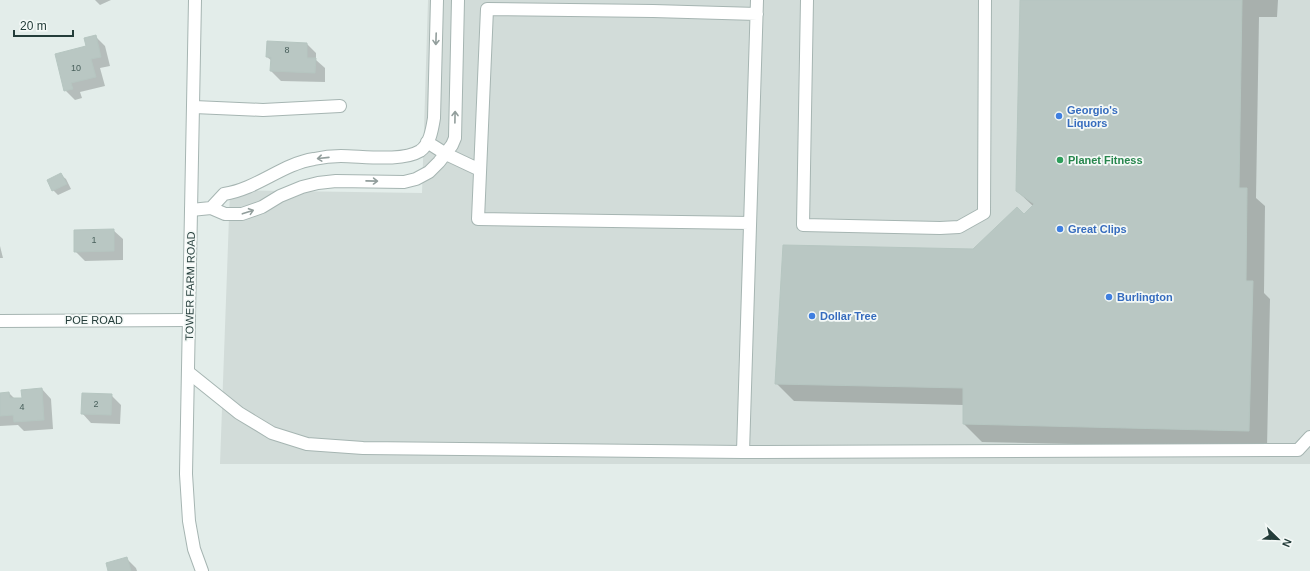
<svg xmlns="http://www.w3.org/2000/svg" width="1310" height="571" viewBox="0 0 1310 571" font-family="Helvetica,sans-serif">
  <rect width="100%" height="100%" fill="#e3edea"/>
  <path fill="#d2dcd9" d="M428 0H1310V464H220L230 190 422 193Z"/>
  <path fill="#0003" d="M95 0H111L100 5Z
    M1021 0H1278L1277 17H1259L1256 198 1265 206 1264 293 1270 299 1267 448 982 442 964 424V405L794 401 776 383 973 250 1024 215 1033 206 1017 191Z
    M95 36 105 46 110 66 100 68 105 86 80 92 82 98 75 100 65 90 87 47Z
    M307 44 316 53V60L325 68V82L281 81 271 71 272 61 267 57Z
    M61 175 66 179 71 189 58 195 53 190 49 181Z
    M113 230 123 239V260L85 261 75 251Z
    M0 246 3 258H0Z
    M42 389 51 399 53 429 24 431 18 425 0 426V394L9 393 15 399 23 398Z
    M111 395 121 405 120 424 91 423 82 413Z
    M126 558 136 568 137 571H109Z"/>
  <path fill="#b9c7c3" stroke="#b6c6c1" d="M1020 0H1242L1239 188H1247L1246 281H1253L1249 431 963 424V388L775 384 783 245 973 249 1017 207 1024 214 1034 204 1016 191Z
    M96 35 101 57 91 59 96 77 71 83 73 89 64 91 55 54 86 46 84 38Z
    M267 41 307 43V58H316L315 73 270 71 271 57H266Z
    M61 173 67 184 52 191 47 180Z
    M114 229V251L74 252V230Z
    M42 388 44 420 14 422 13 415 0 416V393L9 392 10 398H22L21 390Z
    M82 393 112 394 111 415 81 414Z
    M127 557 131 571H108L106 563Z"/>
  <g fill="none" stroke-linecap="round" stroke-linejoin="round">
    <defs>
      <path id="service" d="M807 0 803 225 940 228 959 227 984 213 985 0
        M194 107 263 110 340 106
        M427 142 446 154 480 170
        M211 208 224 194C257 189 282 164 314 159 323 157 333 156 341 156 362 156 402 162 420 151 430 144 432 130 434 118L437 0
        M191 210 211 208 225 214H242L262 207 280 196 302 187 318 183 336 181 404 182 416 179 429 172 439 162 452 145 455 138 458 0
        M750 223 478 219 487 9 653 11 757 14
        M188 372 239 413 272 433 307 444 363 448 743 452 1298 450 1310 437
        M743 452 757 0"/>
      <path id="minor" d="M0 321 189 320"/>
      <path id="tertiary" d="M195 0 186 474 189 521 194 549 202 571"/>
    </defs>
    <use href="#service" stroke="#a6b5b2" stroke-width="14"/>
    <use href="#minor" stroke="#a6b5b2" stroke-width="14"/>
    <use href="#tertiary" stroke="#a6b5b2" stroke-width="14"/>
    <use href="#service" stroke="#fff" stroke-width="12"/>
    <use href="#minor" stroke="#fff" stroke-width="12"/>
    <use href="#tertiary" stroke="#fff" stroke-width="12"/>
  </g>
  <defs><path id="oneway-shaft" d="M-6 0H5M1.5-3L5.5 0L1.5 3" fill="none" stroke-width="1.6" stroke-linecap="round" stroke-linejoin="round"/></defs>
  <g stroke="#929e9c">
    <use href="#oneway-shaft" transform="translate(436 39) rotate(92)"/>
    <use href="#oneway-shaft" transform="translate(455 117) rotate(-89)"/>
    <use href="#oneway-shaft" transform="translate(323 158) rotate(174)"/>
    <use href="#oneway-shaft" transform="translate(372 181) rotate(1)"/>
    <use href="#oneway-shaft" transform="translate(248 212) rotate(-18)"/>
  </g>
  <g fill="#3f7fe0" stroke="#f4f9f7" stroke-width="1.5">
    <circle cx="1059" cy="116" r="4"/>
    <circle cx="1060" cy="229" r="4"/>
    <circle cx="1109" cy="297" r="4"/>
    <circle cx="812" cy="316" r="4"/>
  </g>
  <circle fill="#2e9e5b" stroke="#f4f9f7" stroke-width="1.5" cx="1060" cy="160" r="4"/>
  <g text-anchor="middle" dominant-baseline="central" stroke-width="3.5" stroke-linejoin="round" paint-order="stroke">
    <g font-size="9" fill="#49605c">
      <text x="287" y="50">8</text>
      <text x="76" y="68">10</text>
      <text x="94" y="240">1</text>
      <text x="96" y="404">2</text>
      <text x="22" y="407">4</text>
    </g>
    <g font-size="11" font-weight="bold" fill="#366cbe" stroke="#f4f9f7" text-anchor="start">
      <text x="1067" y="110">Georgio's<tspan x="1067" dy="13">Liquors</tspan></text>
      <text x="1068" y="229">Great Clips</text>
      <text x="1117" y="297">Burlington</text>
      <text x="820" y="316">Dollar Tree</text>
    </g>
    <g font-size="11" font-weight="bold" fill="#27864d" stroke="#f4f9f7" text-anchor="start">
      <text x="1068" y="160">Planet Fitness</text>
    </g>
    <g font-size="11" fill="#243d3a" stroke="#f4f9f7">
      <text transform="translate(190 286) rotate(-89)">TOWER FARM ROAD</text>
      <text x="94" y="320">POE ROAD</text>
    </g>
  </g>
  <g transform="translate(1278 539) rotate(113)" stroke="#f4f9f7" stroke-width="3" paint-order="stroke">
  <path d="M0-3L7 15L0 10L-7 15Z" fill="#243d3a"/>
  <text y="-6" font-size="11" font-weight="bold" text-anchor="middle" fill="#243d3a">N</text>
  </g>
  <path d="M14 30v6h59v-6" fill="none" stroke="#243d3a" stroke-width="2"/>
  <text x="20" y="30" font-size="12" fill="#243d3a" stroke="#f4f9f7" stroke-width="3" paint-order="stroke">20 m</text>
</svg>
